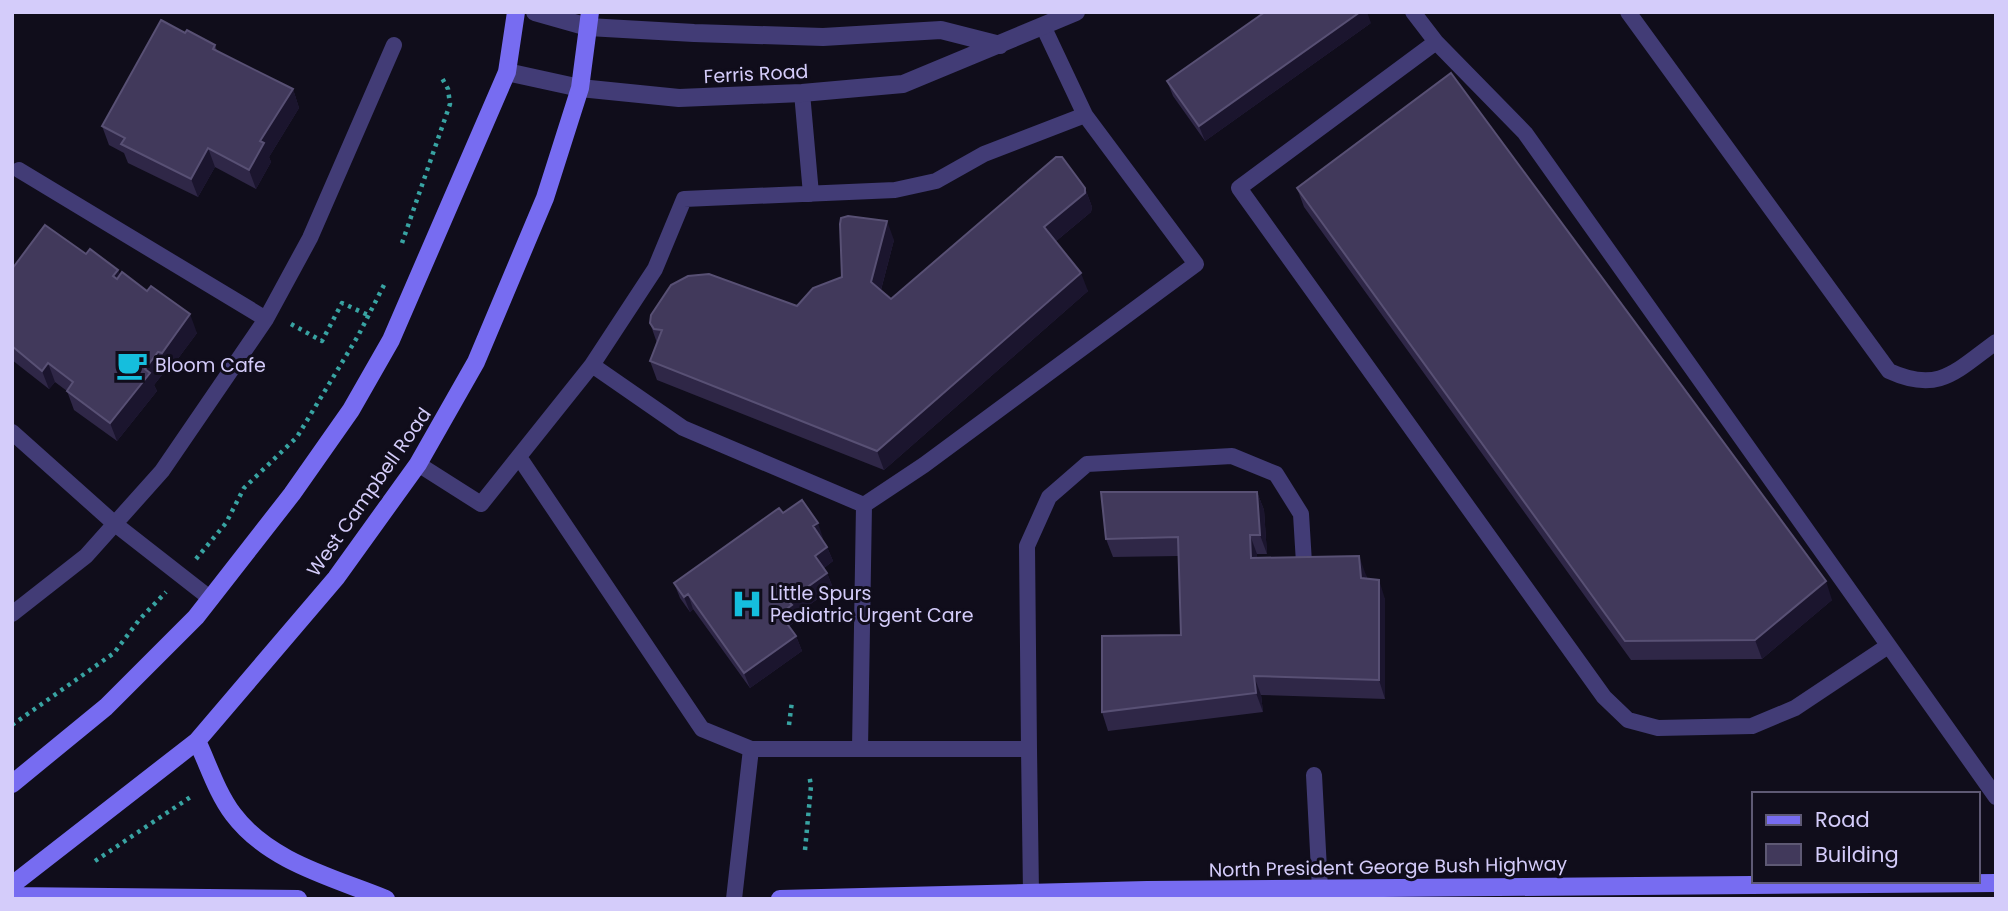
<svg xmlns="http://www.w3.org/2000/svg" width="2008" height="911" viewBox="0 0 2008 911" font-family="Poppins,sans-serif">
  <rect width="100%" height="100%" fill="#100d1b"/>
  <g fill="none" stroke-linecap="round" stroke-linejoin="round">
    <path stroke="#38a3a2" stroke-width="4.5" stroke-dasharray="3.5 5" stroke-linecap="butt" d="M402 243 450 104 448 89 442 78
      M291 324 322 341 342 303 368 315
      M196 559 226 523 244 488 297 437 358 336 385 283
      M12 725 114 653 139 620 166 592
      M789 725 792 701
      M805 850 811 786 809 774
      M95 861 192 796"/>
    <path stroke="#423c76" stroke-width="16" d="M1413 12 1436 42
      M1628 12 1889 371C1939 394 1956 371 1996 342
      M1043 26 1085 115 1196 264 924 465 864 505 683 428 592 365 655 269 684 199 895 190 936 181 984 154 1085 115
      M802 93 811 194
      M19 170 266 319
      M12 432 115 524 211 599
      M519 457 702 729 751 749
      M418 464 481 504 592 365
      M12 614 86 556 162 471 266 319 310 238 394 45
      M1888 646 1795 708 1752 726 1658 728 1628 720 1604 697 1239 188 1436 42 1525 133 1996 797
      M860 749H1029L1031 893
      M1029 749 1027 546 1049 497 1087 464 1232 456 1276 474 1301 514 1304 563
      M1314 775 1320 889
      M734 899 751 749H860L864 505"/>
    <path stroke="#423c76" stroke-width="18" d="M535 12 588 27 694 33 823 37 941 30 1000 45
      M507 72 580 88 679 98 802 93 903 84 1076 12"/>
    <path stroke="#776cf1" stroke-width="18" d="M197 741C208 764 217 793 233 814 269 862 332 877 386 899
      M12 784 106 707 196 617 292 494 351 410 391 340 507 72 516 12
      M12 885 197 741 336 578 418 464 476 362 545 198 580 88 590 12
      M12 896 298 899
      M780 899 1147 890 1996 883"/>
  </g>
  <path fill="#2f2747" d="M1371 23 1205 141 1173 96 1167 81Z
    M185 33 215 45 217 51 293 89 299 108 269 157 271 162 256 189 215 167 198 197 128 163 124 153 109 145 102 126Z
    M1085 188 1092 207 1091 212 1055 242 1088 291 884 470 657 380 650 361 657 343 650 323 797 306 842 277 894 240 881 290 891 299Z
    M1297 188 1832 600 1762 659 1631 660 1304 207Z
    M86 254 118 270 120 275 197 333 168 372 165 371 154 385 157 391 117 441 74 410 67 391 55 382 49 389 12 360V269Z
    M1257 492 1264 510 1267 554H1257V558L1366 575 1367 579 1385 599V699L1261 695 1263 712 1108 731 1102 712 1181 635 1178 556 1113 557 1106 539Z
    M823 538 822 539 827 547 833 561 824 568 827 573 833 588 795 615 797 620 789 626 796 636 802 651 750 688 693 609 690 612 680 598 674 583Z"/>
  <path fill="#1b152e" d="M1360 12H1367L1371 23 1205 141 1199 126Z
    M293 89 299 108 269 157 271 162 256 189 249 170 260 141Z
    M208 148 215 167 198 197 191 179Z
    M1085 188 1092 207 1091 212 1050 246 1044 227Z
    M887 221 894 240 878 301 871 282Z
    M118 270 125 288 113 276Z
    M1081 273 1088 291 884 470 877 451Z
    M190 314 197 333 168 372 162 353Z
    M158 352 165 371 154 385 157 391 117 441 110 423Z
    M48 363 55 382 49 389 42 371Z
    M1257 492 1264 510 1267 554 1260 535Z
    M818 523 823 538 819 541 813 526Z
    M1250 535 1257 554 1258 577 1251 558Z
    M827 547 833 561 820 571 815 556Z
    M1359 556 1366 575 1368 597 1361 578Z
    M827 573 833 588 795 615 797 620 786 629 780 614 788 601Z
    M1379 580 1385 599V699L1379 680Z
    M1826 581 1832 600 1762 659 1755 640Z
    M688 594 693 609 690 612 684 597Z
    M796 636 802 651 750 688 744 673Z
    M1254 676 1261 695 1263 712 1256 693Z"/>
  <path fill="#41395b" stroke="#585074" stroke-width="2" d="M1265 12H1360L1199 126 1167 81Z
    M161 20 185 33 187 30 215 45 213 49 293 89 260 141 264 143 249 170 208 148 191 179 121 144 125 138 102 126Z
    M1451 73 1826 581 1755 640 1625 641 1297 188Z
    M1056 157H1062L1085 188V193L1044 227 1081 273 877 451 650 361 662 330 654 329 650 323 651 315 671 285 688 276 709 274 797 306 813 288 842 277 840 224 841 218 848 216 887 221 871 282 891 299Z
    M45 225 86 254 90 249 118 270 113 276 117 279 122 272 147 291 151 286 190 314 162 353 158 352 145 369 150 373 110 423 67 391 73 382 48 363 42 371 12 346V269Z
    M1101 492H1257L1260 535H1250L1251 558 1359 556 1361 578 1379 580V680L1254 676 1256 693 1102 712V636L1181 635 1178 537 1106 539Z
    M802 500 818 523 813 526 827 547 815 556 827 573 788 601 792 605 780 614 796 636 744 673 688 594 684 597 674 583 779 508 783 513Z"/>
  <defs>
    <symbol id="cafe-bare" viewBox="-9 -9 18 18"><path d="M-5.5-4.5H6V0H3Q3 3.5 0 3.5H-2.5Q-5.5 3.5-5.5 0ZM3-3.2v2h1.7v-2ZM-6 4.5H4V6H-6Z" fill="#15bedd" stroke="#100d1b" stroke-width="2.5" paint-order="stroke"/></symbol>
    <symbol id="hospital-bare" viewBox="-9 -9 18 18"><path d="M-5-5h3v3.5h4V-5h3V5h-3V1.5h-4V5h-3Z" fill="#15bedd" stroke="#100d1b" stroke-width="2.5" paint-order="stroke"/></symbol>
  </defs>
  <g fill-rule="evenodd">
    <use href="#cafe-bare" x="110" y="343" width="44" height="44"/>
    <use href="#hospital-bare" x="725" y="582" width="44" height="44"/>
  </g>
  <g text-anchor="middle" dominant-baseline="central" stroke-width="6" stroke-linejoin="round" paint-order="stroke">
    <g font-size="19" fill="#d4ccfa" stroke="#100d1b">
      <text transform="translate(756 74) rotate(-3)">Ferris Road</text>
      <text transform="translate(369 492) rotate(-55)">West Campbell Road</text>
      <text transform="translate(1388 867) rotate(-1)">North President George Bush Highway</text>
    </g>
    <g font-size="19" fill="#d4ccfa" stroke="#100d1b" text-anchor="start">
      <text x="155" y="365">Bloom Cafe</text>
      <text x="770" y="593">Little Spurs<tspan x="770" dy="22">Pediatric Urgent Care</tspan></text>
    </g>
  </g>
  <rect width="2008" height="911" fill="none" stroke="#d4ccfa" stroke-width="28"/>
  <rect x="1752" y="792" width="228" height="91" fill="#100d1b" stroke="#5e5974" stroke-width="2"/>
  <rect x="1766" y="815" width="35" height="10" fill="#776cf1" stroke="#5e5974" stroke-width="2"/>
  <text x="1815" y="827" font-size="21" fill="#d4ccfa">Road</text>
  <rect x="1766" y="844" width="35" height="21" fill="#41395b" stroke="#5e5974" stroke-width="2"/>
  <text x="1815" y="862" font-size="21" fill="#d4ccfa">Building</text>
</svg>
